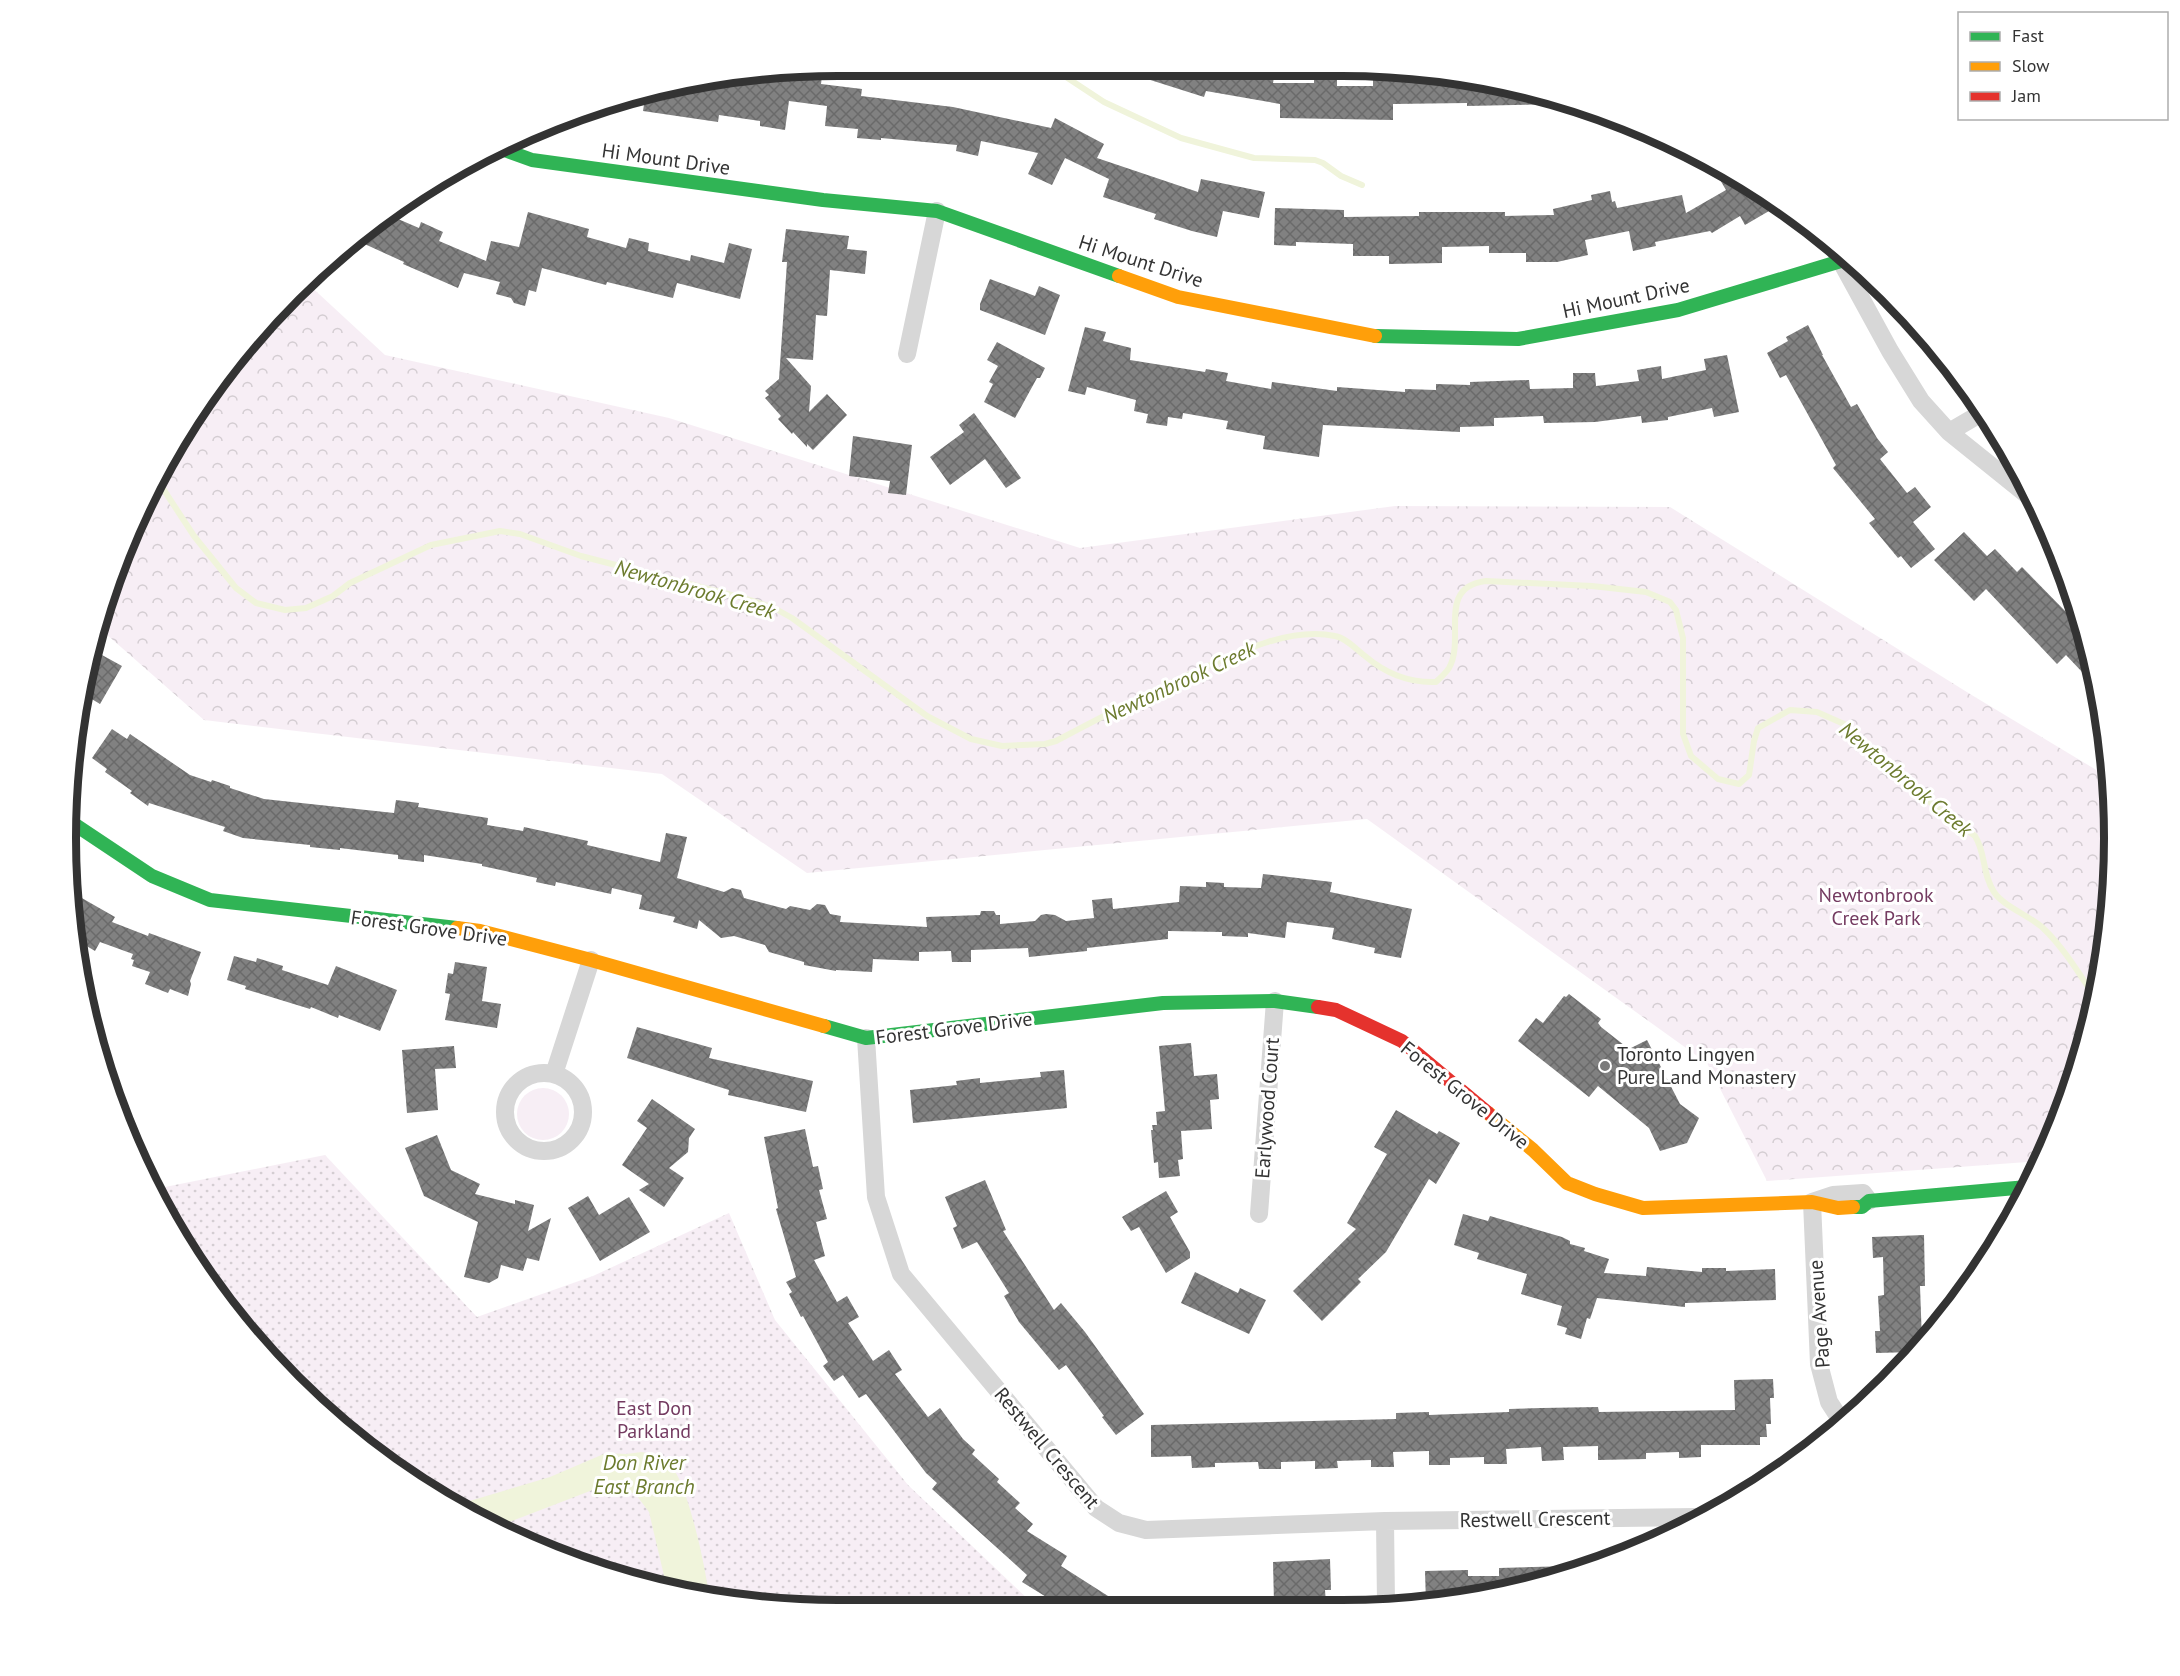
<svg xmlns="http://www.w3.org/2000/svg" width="2180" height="1676" viewBox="0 0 2180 1676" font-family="'PT Sans',sans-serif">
  <defs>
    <pattern id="forest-crowns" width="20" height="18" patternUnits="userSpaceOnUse" patternTransform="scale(1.5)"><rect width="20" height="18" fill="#f7eef5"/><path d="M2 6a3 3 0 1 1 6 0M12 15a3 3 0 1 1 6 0" fill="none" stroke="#d4cdd2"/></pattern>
    <pattern id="park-dots" width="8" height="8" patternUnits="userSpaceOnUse" patternTransform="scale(1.5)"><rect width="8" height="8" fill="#f7eef5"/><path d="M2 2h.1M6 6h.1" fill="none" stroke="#d4cdd2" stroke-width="1.8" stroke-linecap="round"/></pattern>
    <pattern id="building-cross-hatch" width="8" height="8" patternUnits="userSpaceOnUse" patternTransform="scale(1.5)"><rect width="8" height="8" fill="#818181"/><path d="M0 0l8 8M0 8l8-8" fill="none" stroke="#6a6a6a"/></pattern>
  </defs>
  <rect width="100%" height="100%" fill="#fff"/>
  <path fill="#f7eef5" d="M517 1114a26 26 0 1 1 52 0a26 26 0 1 1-52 0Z"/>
  <path fill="url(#forest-crowns)" d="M306 282 385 355 669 418 1080 548 1395 506 1670 507 1970 694 2108 777 2114 838 2099 989 2055 1134 2040 1161 1767 1181 1707 1063 1367 819 807 873 662 774 204 720 97 626 169 452 292 292Z"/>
  <path fill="url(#park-dots)" d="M325 1155 477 1317 593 1276 729 1213 775 1320 908 1485 1032 1603H737L543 1551 409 1480 292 1384 196 1267 155 1189Z"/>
  <path fill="#f0f4db" d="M642 1452C654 1454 666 1460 674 1470 689 1491 706 1569 709 1596L666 1584 649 1512 637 1496 626 1489 603 1486 496 1527 456 1505 550 1477 606 1453 626 1454Z"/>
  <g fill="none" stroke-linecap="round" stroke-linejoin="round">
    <path stroke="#f0f4db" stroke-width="6" d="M1041 67 1063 75 1104 102 1181 138 1254 158 1315 160 1323 163 1341 176 1362 185
      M158 481 194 536 236 588 256 603 285 610 306 608 333 596 350 583 431 545 500 531 520 534 581 556 747 599 774 608 792 618 927 716 971 739 1002 746 1045 744 1056 741C1105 715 1153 690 1204 668 1243 650 1292 627 1335 636 1346 638 1356 649 1365 656 1385 673 1410 683 1436 682 1440 678 1446 673 1449 668 1466 638 1436 587 1486 581L1592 586 1646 592 1670 602 1676 610 1683 638V734L1691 756 1718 779 1739 784 1749 775 1754 741 1758 728 1790 710 1817 712 1844 724 1902 781 1975 836C1986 853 1982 874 1994 892 2003 906 2030 916 2043 928 2064 948 2080 975 2096 999"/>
  </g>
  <path fill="url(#building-cross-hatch)" d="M1122 67H1250L1275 71 1273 83H1314V71H1337V86H1373V68H1394L1542 92 1566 101V104L1467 106V103L1393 104V120L1280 118V104L1206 91 1204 97 1122 71Z
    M793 72 822 76 821 84 862 89 861 96 953 107 1051 128 1055 118 1104 144 1097 158 1198 192 1201 179 1265 192 1259 218 1223 211 1217 237 1192 231 1154 219 1156 214 1103 197 1109 179 1065 158 1052 185 1028 174 1038 153 981 141 978 156 956 151 957 145 881 138V140L857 138 858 129 825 126 827 106 789 101 785 130 760 126V121L719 115 718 122 643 111 646 91Z
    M1709 161 1757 191 1769 211 1745 225 1740 216 1712 233 1710 231 1655 242 1656 246 1633 251 1629 231 1585 240 1588 255 1557 262H1526V253H1489V246L1442 247V263L1389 264V256H1353V244L1296 242V246L1274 245 1275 208 1344 210V217L1419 216V212H1505V216L1554 215 1553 209 1592 200 1591 195 1610 191 1612 202 1615 201 1617 208 1682 195 1686 213 1726 190Z
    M528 212 589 229 587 237 626 248 629 238 649 243 648 251 690 261 691 255 724 263 729 243 752 249 740 299 677 283 673 298 607 282 606 285 542 268 536 292 529 290 525 306 514 303 511 298 496 294 500 282 464 273 458 288 403 264 404 262 358 241 391 216 419 228 421 222 443 232 439 241 486 261 491 241 519 247Z
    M786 229 849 236 847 249 867 251 865 274 830 270 827 316 816 315 813 360 786 358 811 386 809 412 827 394 847 415 813 450 807 444V447L793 432 792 434 778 419 781 416 765 398 769 395 765 391 779 379 787 262H782Z
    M990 279 1035 296 1039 286 1060 295 1045 335 980 310V304Z
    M1808 325 1823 355H1822L1851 407 1857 404 1877 438 1888 452 1880 459 1907 493 1915 487 1931 507 1913 522 1935 549 1911 568 1901 556 1898 558 1869 523 1875 519 1833 468 1836 465 1786 375 1780 378 1767 353 1788 341 1786 337Z
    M1085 327 1106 332 1103 341 1131 348 1130 360 1205 372 1206 369 1228 373 1226 381 1271 389 1272 382 1337 391V387L1405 392V389L1436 390V384L1470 385V382L1529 380 1530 389 1573 388V373H1595L1596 386 1639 381 1637 370 1661 366 1662 379 1706 370 1704 359 1727 355 1739 412 1714 417 1712 408 1668 417V420L1642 423 1641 416 1595 422 1544 423 1543 416 1494 418V426L1460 427V432L1323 425 1319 457 1263 449 1265 436 1226 429 1228 421 1183 413 1182 419 1168 417 1167 426 1146 423 1148 414 1134 411 1136 400 1087 387 1085 395 1068 391Z
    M997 342 1045 368 1040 378H1037L1015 418 984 402 993 384 989 382 998 366 987 360Z
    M974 413 1021 478 1006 488 985 459 950 485 930 457 964 432 959 425Z
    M853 436 912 445 906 495 888 493 890 481 849 476Z
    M1964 532 1987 556 1995 549 2017 572 2022 567 2066 612 2074 604 2092 664 2083 673 2066 655 2057 664 1986 589 1974 601 1934 560Z
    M91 649 122 666 100 704 85 695Z
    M112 729 127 739 130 734 190 775 211 782 212 780 230 786V788L264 799 394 813 396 800 419 803 418 807 488 818 487 825 523 831 524 827 588 841 587 845 660 862 666 833 687 837 677 878 724 892 732 888 741 890 744 898 786 909 790 906 810 910 817 904 825 905 830 914 841 916 840 922 927 927 926 917 980 915 981 911H994L996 915H1000V924L1035 921 1041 915 1046 914 1055 915 1066 921 1094 918 1092 900 1112 898 1113 909 1179 902 1180 886 1206 887V882L1224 883V887L1261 888 1263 874 1332 882 1330 892 1412 909 1401 958 1374 953 1375 948 1332 939 1334 928 1287 922 1285 938 1248 933V937L1222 936V932L1168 931V939L1087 948V951L1029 957 1028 948 971 950V962H952L951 951 919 952V961L873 959 872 972 836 970V971L804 965V962L769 952 765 945 734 936 721 938 699 920 697 929 673 922 675 917 639 909 642 895 612 888 611 894 556 882 555 886 536 882 537 878 482 866V864L424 855V862L398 859V855L340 848V850L310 847V845L243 838 223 831 225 827 149 803 148 806 130 793 132 791 105 772 107 769 92 758Z
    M73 893 115 917 112 922 148 936 149 933 201 952 190 981 191 984 188 996 170 989 168 993 145 984 150 972 132 966 134 960 131 959 133 954 100 942 95 951 80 942Z
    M234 956 256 962 257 958 283 966 282 970 328 985 336 966 397 990 380 1031 339 1015 338 1018 311 1007 310 1009 245 989 246 986 227 980Z
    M455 962 487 967 482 1001 501 1004 497 1028 445 1020 450 994 445 993 448 973 453 974Z
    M1569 994 1601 1019 1598 1023 1601 1027 1629 1049 1647 1040 1680 1104 1699 1118 1687 1143 1660 1151 1649 1128 1598 1086 1589 1097 1518 1041 1536 1018 1543 1023 1564 996 1566 997Z
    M637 1027 712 1048 709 1058 813 1081 806 1112 728 1095 729 1090 627 1058Z
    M1191 1043 1194 1076 1217 1074 1219 1099 1210 1100 1212 1129 1181 1131 1183 1159 1178 1160 1180 1176 1159 1178 1158 1162 1154 1163 1151 1130H1153L1152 1125H1157L1156 1112 1165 1111 1159 1046Z
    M454 1046 456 1068 435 1069 438 1110 407 1113 402 1050Z
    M1064 1070 1067 1108 913 1123 910 1090 957 1085 956 1081 980 1078V1083L1041 1077 1040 1072Z
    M652 1099 695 1129 689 1138 688 1152 669 1168 684 1178 664 1207 639 1190 649 1184 622 1165 647 1128 637 1121Z
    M1396 1110 1437 1134 1439 1131 1460 1143 1436 1184 1429 1179 1386 1252 1358 1279 1361 1282 1322 1321 1293 1291 1356 1229 1347 1223 1387 1154 1374 1147Z
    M805 1129 813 1167 818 1166 823 1189 819 1190 827 1219 816 1222 825 1256 814 1260 837 1302 847 1296 859 1317 848 1323 873 1361 889 1350 902 1370 895 1374 928 1417 940 1408 963 1439 975 1450 972 1454 999 1479 997 1482 1020 1503 1015 1508 1033 1524 1027 1531 1067 1556 1061 1566 1119 1603H1056L1022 1582 1027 1575 932 1489 937 1483 926 1473 866 1394 859 1398 843 1375 834 1381 823 1366 828 1362 803 1316 801 1317 789 1294 792 1292 786 1282 796 1277 776 1209 778 1208 764 1137Z
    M437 1135 451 1170 480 1184 475 1194 515 1204V1200L534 1205 528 1231 551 1218 539 1261 527 1258 523 1271 501 1265 498 1278 489 1283 464 1277 478 1222 424 1196 405 1148Z
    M985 1180 1006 1230 1003 1231 1054 1310 1061 1303 1085 1332 1144 1414 1116 1435 1102 1417 1104 1416 1066 1365 1059 1370 1019 1322 1004 1296 1009 1293 977 1242 962 1249 953 1228 957 1226 945 1197Z
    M1166 1191 1178 1212 1170 1217 1190 1252V1258L1166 1273 1139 1227 1131 1231 1122 1217Z
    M588 1196 599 1215 629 1197 650 1232 600 1261 568 1208Z
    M1463 1214 1488 1221 1490 1216 1562 1237 1570 1241V1244L1585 1248 1584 1251 1609 1259 1604 1273 1646 1276 1647 1267 1702 1272V1268H1726V1271L1775 1269 1776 1300 1685 1303V1307L1597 1298 1590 1319 1587 1318 1581 1339 1565 1334 1567 1328 1557 1325 1562 1306 1521 1294 1527 1274 1477 1259 1479 1253 1454 1245Z
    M1924 1235 1925 1286H1920L1922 1342 1914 1352 1876 1353 1875 1331H1880L1878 1296 1884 1295 1883 1257 1873 1258 1872 1237Z
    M1195 1272 1238 1293 1240 1288 1266 1300 1249 1334 1181 1303Z
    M1773 1379 1774 1398H1770L1771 1424H1766L1767 1437H1760V1445H1701V1457L1679 1458V1452L1646 1453V1459L1598 1460V1446L1563 1447 1564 1460 1542 1461 1541 1447 1506 1449 1507 1464H1484V1457L1450 1458V1465H1429V1451L1393 1452 1394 1467H1371V1460L1337 1461 1338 1468 1315 1469V1461L1281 1462V1469H1259L1258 1462 1215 1463V1467L1192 1468 1191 1456 1151 1457V1425L1396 1419V1413L1429 1412V1415L1509 1412V1409L1542 1408 1598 1407 1599 1412 1735 1410 1734 1380Z
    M1330 1559 1331 1590H1325L1326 1603H1274L1273 1562Z
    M1569 1566 1570 1574 1442 1603H1426L1425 1571 1468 1570V1576H1499V1568Z"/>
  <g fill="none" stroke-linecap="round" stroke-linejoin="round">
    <path stroke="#d7d7d7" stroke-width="18" d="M1832 245 1890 351 1921 401 1949 432 2031 498
      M907 354 937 211
      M1949 432 1985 411
      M866 1038 876 1197 901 1274 1096 1508 1119 1523 1146 1530 1385 1521 1696 1517
      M505 1112a39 39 0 1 1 78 0a39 39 0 1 1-78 0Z
      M554 1074 591 960
      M1259 1214 1275 1001
      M1842 1422 1829 1402 1819 1364 1812 1202 1833 1195 1863 1193 1869 1201
      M1385 1521 1386 1603"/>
    <path stroke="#30b455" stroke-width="14" d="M502 149 532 160 823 200 937 211 1119 276
      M1375 336 1518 339 1678 310 1841 261
      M68 820 152 876 210 900 457 928
      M824 1026 866 1038 1163 1003 1275 1001 1318 1007
      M1853 1207H1862L1869 1201 2027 1187"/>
    <path stroke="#ff9f0a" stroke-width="14" d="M1119 276 1178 297 1375 336
      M457 928 480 931 591 960 824 1026
      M1488 1113 1533 1150 1567 1183 1595 1194 1643 1208 1812 1202 1838 1208 1853 1207"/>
    <path stroke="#e5322d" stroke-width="14" d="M1318 1007 1336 1010 1402 1041 1488 1113"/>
  </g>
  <circle fill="#7a7a7a" stroke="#fff" stroke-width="2" cx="1605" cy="1066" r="6"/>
  <g text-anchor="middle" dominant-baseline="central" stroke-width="6" stroke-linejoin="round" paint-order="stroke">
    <g font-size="20" fill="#333" stroke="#fff">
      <text transform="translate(666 159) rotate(8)">Hi Mount Drive</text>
      <text transform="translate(1141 261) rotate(18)">Hi Mount Drive</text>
      <text transform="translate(1626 298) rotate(-12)">Hi Mount Drive</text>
      <text transform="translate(429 928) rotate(8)">Forest Grove Drive</text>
      <text transform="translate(954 1028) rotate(-7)">Forest Grove Drive</text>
      <text transform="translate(1465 1095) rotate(39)">Forest Grove Drive</text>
      <text transform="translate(1267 1108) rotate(-86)">Earlywood Court</text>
      <text transform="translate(1819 1314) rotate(-94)">Page Avenue</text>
      <text transform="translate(1047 1448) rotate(50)">Restwell Crescent</text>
      <text transform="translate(1535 1519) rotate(-1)">Restwell Crescent</text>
    </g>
    <g font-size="20" fill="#743b61" stroke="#fff">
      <text x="1876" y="895">Newtonbrook<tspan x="1876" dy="23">Creek Park</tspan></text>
      <text x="654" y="1408">East Don<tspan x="654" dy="23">Parkland</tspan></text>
    </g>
    <g font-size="20" fill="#333" stroke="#fff" text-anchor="start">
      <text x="1617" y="1054">Toronto Lingyen<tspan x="1617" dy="23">Pure Land Monastery</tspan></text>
    </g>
    <g font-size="21" font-style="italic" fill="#6c7b2e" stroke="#fff">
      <text transform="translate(695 589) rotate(16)">Newtonbrook Creek</text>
      <text transform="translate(1179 682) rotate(-25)">Newtonbrook Creek</text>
      <text transform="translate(1906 779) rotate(40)">Newtonbrook Creek</text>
      <text x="644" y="1462">Don River<tspan x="644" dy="24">East Branch</tspan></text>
    </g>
  </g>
  <path d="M0 0H2180V1676H0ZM838 76H1342A762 762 0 0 1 2104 838V838A762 762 0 0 1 1342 1600H838A762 762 0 0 1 76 838V838A762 762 0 0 1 838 76Z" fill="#fff" fill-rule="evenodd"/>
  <path fill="none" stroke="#333" stroke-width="8" d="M838 76H1342A762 762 0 0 1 2104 838V838A762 762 0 0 1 1342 1600H838A762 762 0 0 1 76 838V838A762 762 0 0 1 838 76Z"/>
  <rect x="1958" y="12" width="210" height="108" fill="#ffffff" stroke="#adadad" stroke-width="1.5"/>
  <rect x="1970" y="32" width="30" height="9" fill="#30b455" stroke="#adadad" stroke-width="1.5"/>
  <text x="2012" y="42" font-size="18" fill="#333333">Fast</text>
  <rect x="1970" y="62" width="30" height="9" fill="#ff9f0a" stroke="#adadad" stroke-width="1.5"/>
  <text x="2012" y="72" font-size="18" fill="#333333">Slow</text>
  <rect x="1970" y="92" width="30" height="9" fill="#e5322d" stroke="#adadad" stroke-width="1.5"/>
  <text x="2012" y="102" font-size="18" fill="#333333">Jam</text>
</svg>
